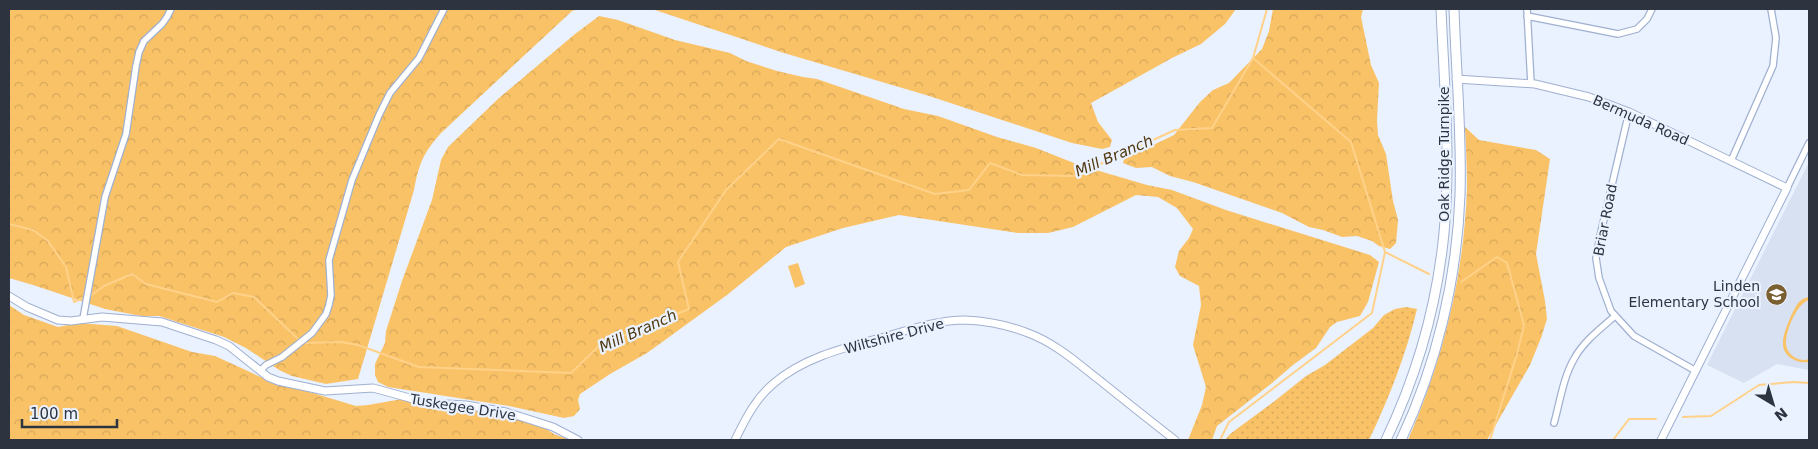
<svg xmlns="http://www.w3.org/2000/svg" width="1818" height="449" viewBox="0 0 1818 449" font-family="'DejaVu Sans',sans-serif">
  <defs>
    <pattern id="grass-dots" width="8" height="8" patternUnits="userSpaceOnUse" patternTransform="scale(1.25)"><rect width="8" height="8" fill="#f9c267"/><path d="M2 2h.1M6 6h.1" fill="none" stroke="#d6a75a" stroke-width="1.8" stroke-linecap="round"/></pattern>
    <pattern id="forest-crowns" width="20" height="18" patternUnits="userSpaceOnUse" patternTransform="scale(1.25)"><rect width="20" height="18" fill="#f9c267"/><path d="M2 6a3 3 0 1 1 6 0M12 15a3 3 0 1 1 6 0" fill="none" stroke="#d6a75a"/></pattern>
  </defs>
  <rect width="100%" height="100%" fill="#eaf1ff"/>
  <path fill="#d8e1f1" d="M1809 162V370L1777 364 1744 383 1707 365Z"/>
  <path fill="url(#grass-dots)" d="M1406 307 1417 309C1406 355 1389 398 1369 440H1225L1230 434 1276 400 1306 376 1325 365 1373 328 1384 315 1395 309Z"/>
  <path fill="url(#forest-crowns)" d="M9 9H578L572 11 441 133C423 153 419 164 414 190L358 379 326 384 292 376 279 370 246 348 224 337 159 316H141L105 309 33 285 9 278Z
    M652 9H1236L1225 24 1201 44 1172 58 1091 103 1098 122 1112 140 1110 147 1102 149 1072 143 926 95 784 53Z
    M1273 9H1363L1361 17 1371 65 1379 83 1377 120 1378 135 1386 154 1393 201 1398 220 1396 243 1390 249 1379 246 1372 241 1357 236 1342 237 1323 230 1309 227 1282 213 1193 182 1170 176 1152 167 1136 168 1123 163 1124 159 1174 135 1200 102 1213 90 1229 83 1262 49 1269 31Z
    M599 16 618 20 675 40 730 53 746 61 777 71 803 77 817 79 904 109 938 116 997 137 1036 148 1079 165 1147 185 1172 190 1226 210 1370 255 1379 262 1368 302 1360 316 1337 322 1330 327 1316 348 1293 365 1272 383 1217 426 1212 440H1188L1202 405 1206 387 1193 345 1201 305 1199 286 1180 276 1175 267 1179 251 1189 238 1193 229 1177 208 1158 197 1136 195 1073 227 1048 233H1018L899 215 843 228 786 247 727 295 647 353 610 374 580 394 578 400 580 409 574 416 564 418 509 406 388 387 378 382 375 375V364L385 343 386 331 402 281 432 200 441 160 448 147 499 98 575 34Z
    M1465 127 1479 140 1536 150 1550 159 1536 254 1545 301 1547 319 1541 338 1530 365 1487 440H1408C1443 360 1464 276 1467 188 1467 168 1466 147 1465 127Z
    M9 305 24 315 58 327 79 323 117 326 192 352 215 356 263 378 356 406 368 405 402 399 504 415 542 426 554 434 570 440H9Z"/>
  <path fill="#f9c267" d="M798 263 805 284 795 288 788 266Z
    M1809 297V300C1797 303 1785 332 1786 344 1786 349 1790 354 1794 357 1799 360 1804 361 1809 359V362C1798 364 1783 357 1783 344 1782 335 1793 309 1799 302 1802 299 1805 298 1809 297Z"/>
  <g fill="none" stroke-linecap="round" stroke-linejoin="round">
    <path stroke="#ffd189" stroke-width="2" d="M9 224 33 230 48 241 66 267 74 302 85 297
      M1385 252 1429 274
      M1461 282 1497 257 1507 263 1524 325 1517 354 1490 440
      M90 296 104 286 132 274 146 284 217 302 233 293 254 297 299 340
      M303 343 341 342 358 345 419 367 571 373 600 345 689 309 678 262 726 190 779 139 935 194 969 190 990 163 1022 175 1074 176 1175 130 1212 128 1253 58 1267 9
      M1683 417 1711 416 1759 385 1793 382 1809 383
      M1220 440 1229 422 1372 313 1385 252 1351 142 1253 58
      M1613 440 1629 419H1656"/>
    <defs>
      <path id="minor" d="M1527 9 1531 84
        M1527 16 1618 34 1637 29 1647 19 1652 9
        M1629 112 1600 236 1596 258 1599 278 1611 311 1634 336 1696 371
        M1731 161 1773 66 1776 38 1771 9
        M1787 188 1809 143
        M83 319 105 197 126 134 136 66 139 52 144 41 162 24 167 17 171 9
        M260 371 266 365 282 357 312 333 326 314 329 305 331 295 329 260 352 180 379 115 390 93 419 58 444 9
        M1554 423C1560 402 1563 378 1574 359 1583 342 1600 329 1615 316"/>
      <path id="tertiary" d="M1456 79 1535 84 1589 97 1629 112 1787 188 1661 440
        M9 296 27 307 58 320 71 321 102 317 162 322 216 340 229 346 268 377 278 381 325 391 373 388 428 403 466 405 506 412 553 427 578 440
        M735 440C745 420 755 399 773 384 805 356 851 346 891 335 915 328 940 320 965 320 987 321 1008 325 1028 333 1055 343 1075 361 1098 379 1123 399 1149 420 1175 440"/>
      <path id="trunk" d="M1386 440C1417 375 1437 305 1444 233 1451 159 1444 82 1441 9
        M1401 440C1437 364 1457 279 1460 195 1462 133 1456 71 1454 9"/>
    </defs>
    <use href="#minor" stroke="#9fb0d0" stroke-width="8"/>
    <use href="#tertiary" stroke="#9fb0d0" stroke-width="9"/>
    <use href="#trunk" stroke="#9fb0d0" stroke-width="11"/>
    <use href="#minor" stroke="#fff" stroke-width="5.5"/>
    <use href="#tertiary" stroke="#fff" stroke-width="7"/>
    <use href="#trunk" stroke="#fff" stroke-width="9"/>
  </g>
  <defs>
    <symbol id="school-disc" viewBox="-11 -11 22 22"><circle r="9.5" fill="#7a5f31" stroke="#eaf1ff"/><path d="M0-5L7-2L0 1L-7-2ZM-4 1L0 2.5L4 1V4Q0 6-4 4Z" fill="#fff"/></symbol>
  </defs>
  <g fill-rule="evenodd">
    <use href="#school-disc" x="1764" y="282" width="25" height="25"/>
  </g>
  <g text-anchor="middle" dominant-baseline="central" stroke-width="4.5" stroke-linejoin="round" paint-order="stroke">
    <g font-size="14" fill="#2d3440" stroke="#eaf1ff">
      <text transform="translate(1641 120) rotate(24)">Bermuda Road</text>
      <text transform="translate(1444 154) rotate(-90)">Oak Ridge Turnpike</text>
      <text transform="translate(1605 220) rotate(-79)">Briar Road</text>
      <text transform="translate(894 336) rotate(-15)">Wiltshire Drive</text>
      <text transform="translate(463 407) rotate(9)">Tuskegee Drive</text>
    </g>
    <g font-size="14" fill="#2d3440" stroke="#eaf1ff" text-anchor="end">
      <text x="1760" y="286">Linden<tspan x="1760" dy="16">Elementary School</tspan></text>
    </g>
    <g font-size="15" font-style="italic" fill="#503910" stroke="#eaf1ff">
      <text transform="translate(1114 156) rotate(-23)">Mill Branch</text>
      <text transform="translate(638 331) rotate(-24)">Mill Branch</text>
    </g>
  </g>
  <rect width="1818" height="449" fill="none" stroke="#2d3440" stroke-width="20"/>
  <g transform="translate(1773 404) rotate(142)" stroke="#eaf1ff" stroke-width="4" paint-order="stroke">
  <path d="M0-4L9 19L0 12L-9 19Z" fill="#2d3440"/>
  <text y="-8" font-size="14" font-weight="bold" text-anchor="middle" fill="#2d3440">N</text>
  </g>
  <path d="M22 419v8h95v-8" fill="none" stroke="#2d3440" stroke-width="2.5"/>
  <text x="30" y="419" font-size="15" fill="#2d3440" stroke="#eaf1ff" stroke-width="4" paint-order="stroke">100 m</text>
</svg>
